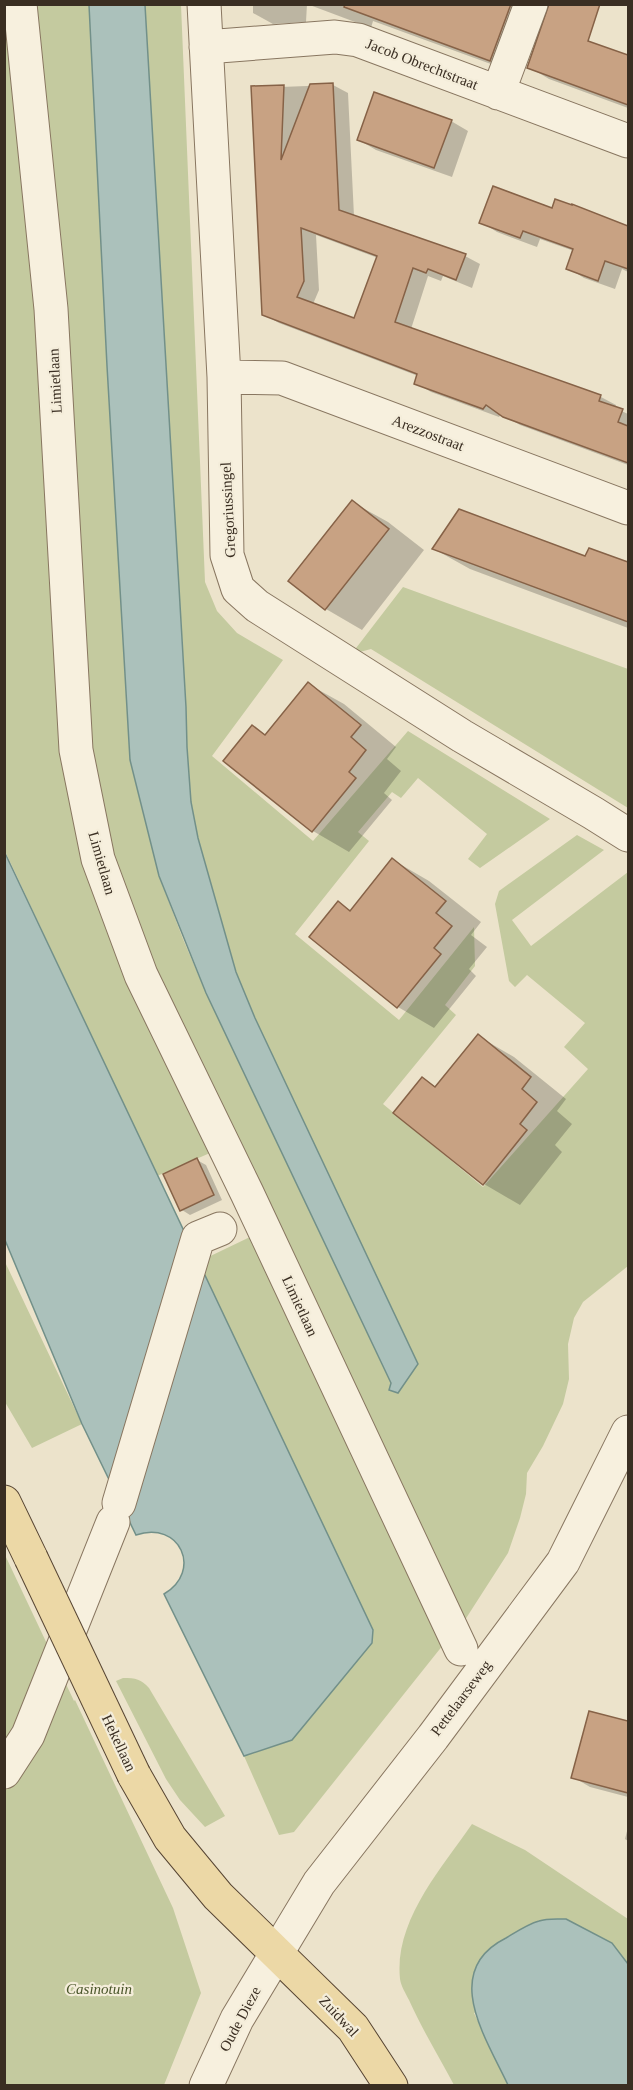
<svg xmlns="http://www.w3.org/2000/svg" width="633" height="2090" viewBox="0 0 633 2090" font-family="'Times New Roman',serif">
  <rect width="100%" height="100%" fill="#ece3cb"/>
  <path fill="#c4ca9f" d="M4 5 44 281 68 742 210 1153 157 1176 5 851Z
    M27 5H89L107 366 130 760 159 876 183 939 206 993 391 1383 389 1390 418 1364 308 1133 255 1018 236 972 198 838 191 802 187 747 186 707 145 5H181L205 582 217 611 237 633 283 660 212 756 313 841 408 731 550 819 480 868 468 859 487 834 418 778 401 798 392 792 358 832 369 841 295 934 399 1020 474 927 475 966 445 1005 456 1015 383 1104 483 1187 588 1069 564 1047 585 1023 527 975 515 987 509 981 495 904 499 891 577 835 604 850 512 920 531 946 628 872V1266L583 1302 574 1318 568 1344 569 1379 563 1404 543 1446 527 1473 526 1494 520 1518 508 1553 463 1623 147 958 110 851 95 770 85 675Z
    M403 587 628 669V808L371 649 356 653 353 652Z
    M250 1237 443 1645 294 1832 279 1835 244 1756 292 1740 198 1262Z
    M5 1262 82 1424 32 1448 5 1402Z
    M5 1555 74 1701 75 1700 173 1908 201 1993 164 2085H4Z
    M123 1678C136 1678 141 1679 149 1688L225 1816 205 1827 180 1800 166 1779 116 1681Z
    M472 1824 525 1850 628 1919V1964L611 1943 474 2013 508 2085H454C439 2057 422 2029 409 2000 406 1994 401 1986 400 1979 394 1921 441 1869 472 1824Z"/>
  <path fill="#abc1bb" stroke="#729089" stroke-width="1.5" d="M89 5H145L186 707 187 747 191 802 198 838 236 972 255 1018 418 1364 398 1393 389 1390 391 1383 206 993 159 876 130 760 107 366Z
    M4 851 373 1630 372 1643 292 1740 244 1756 164 1594C203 1571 180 1520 136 1535L82 1424 5 1240Z
    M566 1919 612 1943 628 1964V2085H508C486 2038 440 1971 506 1938 516 1932 528 1924 539 1921 547 1918 558 1919 566 1919Z"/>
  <path fill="#0003" fill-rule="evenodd" d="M253 4H307L306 22 273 24 253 13Z
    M307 4H536L510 71 373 21 371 28Z
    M561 45 628 71V108L549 79 529 67Z
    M333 85 348 93 354 216 465 256 480 264 472 288 443 276 441 281 428 276 411 329 601 397 616 405 615 408 628 414V465L520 425 501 414 499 417 431 392 416 383 418 376 279 323 263 314 253 88ZM316 235 378 258 355 320 313 304 319 290Z
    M451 121 468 131 452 177 376 150 359 140Z
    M573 206 628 226V272L622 269 615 289 584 278 568 268 574 251 540 239 537 247 497 232 481 222Z
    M352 502 388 522 424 550 362 630 326 609 290 581Z
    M460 511 628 573V628L470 569 434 549Z
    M308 684 344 704 396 747 387 759 401 771 384 793 392 800 349 852 313 831 226 760 253 727 266 735Z
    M393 860 429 881 481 922 471 935 487 947 469 969 476 976 434 1028 398 1007 311 936 338 903 352 911Z
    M478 1036 514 1057 566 1099 557 1111 572 1124 555 1145 562 1152 520 1205 484 1184 423 1079 436 1087Z
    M197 1160 206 1165 222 1200 190 1215 182 1210Z
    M590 1713 628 1722V1797L590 1787 573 1777Z
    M628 1827V1841L625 1839Z"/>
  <path fill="#c8a283" stroke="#866247" stroke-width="1.5" fill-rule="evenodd" d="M345 4H511L490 61 344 7Z
    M549 4H600L588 41 628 55V105L527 68Z
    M333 83 339 210 466 254 456 280 428 269 426 273 413 268 395 322 601 395 599 401 623 409 618 422 628 426V463L503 417 486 405 483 409 414 384 417 374 262 315 251 86 284 85 281 160 310 84ZM301 228 377 256 354 318 297 297 304 281Z
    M374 92 452 120 434 168 357 140Z
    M493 186 552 208 555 199 572 205V204L628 226V269L605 261 598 281 566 269 573 249 523 231 520 238 479 223Z
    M352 500 389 529 325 610 288 581Z
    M459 509 585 556 589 548 628 562V622L432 549Z
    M308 682 361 725 351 737 366 750 349 772 356 778 312 832 223 761 252 725 265 735Z
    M392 858 446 901 436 913 452 926 434 948 441 954 397 1008 309 937 338 901 350 911Z
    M478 1034 531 1077 522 1089 537 1102 520 1124 527 1130 483 1185 393 1113 422 1077 435 1087Z
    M197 1158 214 1195 180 1211 163 1174Z
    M589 1711 628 1721V1793L571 1778Z"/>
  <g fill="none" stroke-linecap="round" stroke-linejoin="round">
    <defs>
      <path id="minor" d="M20 4 51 309 76 750 98 859 141 975 247 1193 461 1649
        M204 4 224 377 227 555 238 589 257 606 462 736 593 813 628 835
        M206 47 335 37 358 40 628 141
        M498 93 531 4
        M224 377 282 378 628 508
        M119 1503 198 1238 220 1229
        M4 1772 28 1735 113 1522
        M206 2086 237 2019 319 1883 433 1737 563 1562 628 1432"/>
      <path id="major" d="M4 1502 31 1558
        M134 1775 170 1838 218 1896 353 2028 391 2086"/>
    </defs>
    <use href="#minor" stroke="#887660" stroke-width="35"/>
    <use href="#major" stroke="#574533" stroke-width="35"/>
    <use href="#minor" stroke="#f7f0de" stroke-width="33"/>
    <use href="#major" stroke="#ecd8a6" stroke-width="33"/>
    <defs>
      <path id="major-bridge" d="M31 1558 134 1775"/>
    </defs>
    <use href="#major-bridge" stroke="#574533" stroke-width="35" stroke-linecap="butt"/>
    <use href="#major-bridge" stroke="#ecd8a6" stroke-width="33"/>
  </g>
  <g text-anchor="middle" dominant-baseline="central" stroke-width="4.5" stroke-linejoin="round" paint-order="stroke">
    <g font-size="15" fill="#3a2e22" stroke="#f4edda">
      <text transform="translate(422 64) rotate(21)">Jacob Obrechtstraat</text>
      <text transform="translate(55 381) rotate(-93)">Limietlaan</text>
      <text transform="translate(428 433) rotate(21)">Arezzostraat</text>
      <text transform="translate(228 510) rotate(-93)">Gregoriussingel</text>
      <text transform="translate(102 863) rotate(74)">Limietlaan</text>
      <text transform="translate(300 1306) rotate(65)">Limietlaan</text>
      <text transform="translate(461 1698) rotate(-53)">Pettelaarseweg</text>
      <text transform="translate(119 1743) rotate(65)">Hekellaan</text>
      <text transform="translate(339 2016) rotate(47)">Zuidwal</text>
      <text transform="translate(240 2019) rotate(-62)">Oude Dieze</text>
    </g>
    <g font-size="15" font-style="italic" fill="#49552a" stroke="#f4edda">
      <text x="99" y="1989">Casinotuin</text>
    </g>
  </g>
  <rect width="633" height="2090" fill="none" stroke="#3a2e22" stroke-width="12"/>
</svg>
